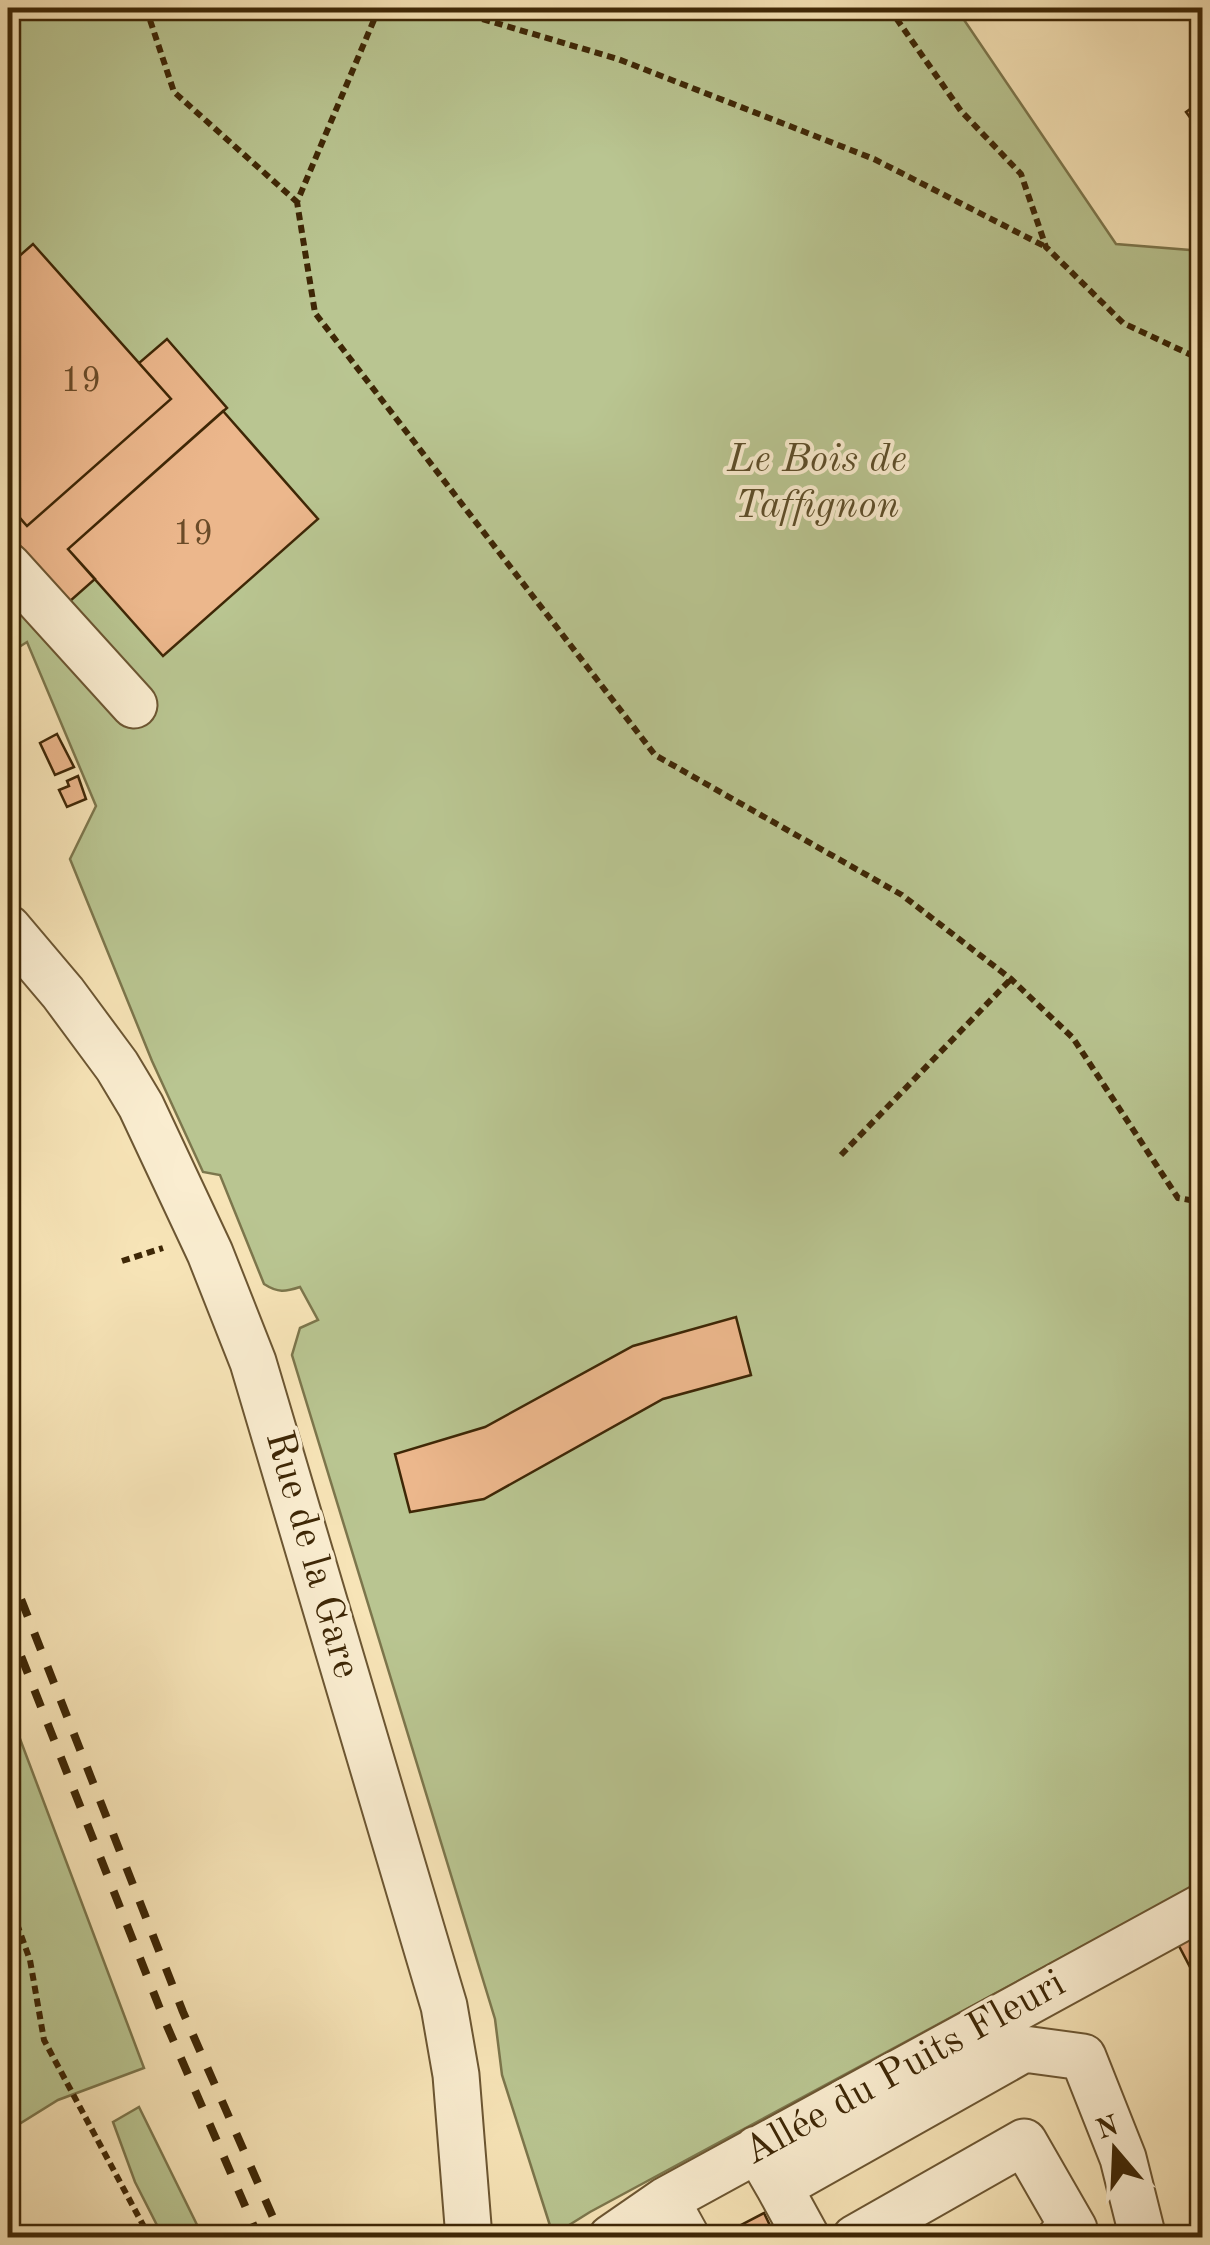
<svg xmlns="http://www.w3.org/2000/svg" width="1210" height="2245" viewBox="0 0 1210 2245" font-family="'Old Standard TT',serif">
  <rect width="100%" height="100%" fill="#f7e4b7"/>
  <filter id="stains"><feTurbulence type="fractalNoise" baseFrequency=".002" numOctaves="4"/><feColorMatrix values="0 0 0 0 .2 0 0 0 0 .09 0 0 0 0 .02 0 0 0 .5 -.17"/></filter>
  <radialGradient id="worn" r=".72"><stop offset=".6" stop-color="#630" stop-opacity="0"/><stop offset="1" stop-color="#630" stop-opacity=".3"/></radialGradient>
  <path fill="#b9c591" stroke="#7c764c" stroke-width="2.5" d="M8 8H956L1116 244 1202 251V1882L590 2212 553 2235 502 2075 495 2019 292 1355 300 1328 318 1320 300 1287C285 1292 278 1293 264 1284L220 1175 203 1172 152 1061 70 859 96 806 27 642 8 654Z
    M8 1707 144 2068 58 2100 8 2131Z
    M139 2107 203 2237H163L135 2182 113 2122Z"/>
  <path fill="#ecb78c" stroke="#3e2706" stroke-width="2.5" d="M1201 101 1202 104V134L1186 112Z
    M33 244 171 399 27 526 8 504V266Z
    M167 339 227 408 68 549 95 579 69 602 8 532V508L9 506 27 526 171 399 139 363Z
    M223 411 318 519 163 656 68 549Z
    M57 734 74 767 55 775 40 743Z
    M78 776 86 799 67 807 59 790 69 786 67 781Z
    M736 1317 751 1375 663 1399 484 1499 410 1512 395 1454 485 1427 633 1346Z
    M1202 1933V1961L1190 1967 1178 1944Z
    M764 2213 776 2238H716Z"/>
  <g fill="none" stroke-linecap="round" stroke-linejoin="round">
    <defs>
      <path id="minor" d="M8 566 134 705
        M8 928 63 993 117 1066 141 1106 210 1253 253 1362 444 2006 456 2075 469 2238
        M757 2149 779 2187 1024 2049 1083 2057 1123 2158 1143 2238
        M779 2187 807 2238
        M666 2200 687 2238
        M611 2238 666 2200 1202 1907
        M855 2238 1024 2142 1074 2229 1060 2238"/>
    </defs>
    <use href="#minor" stroke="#6c5632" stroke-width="49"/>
    <path stroke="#3e2706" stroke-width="6" stroke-dasharray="8 5" stroke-linecap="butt" d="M146 8 174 92 297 202
      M379 8 297 202 315 313 655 755 902 895 1011 979 1073 1038 1178 1198 1202 1202
      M445 8 618 59 874 159 1046 247
      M889 8 961 111 1021 174 1046 247 1123 323 1202 360
      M841 1155 1011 979
      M122 1261 163 1248
      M8 1899 30 1960 44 2040 150 2238"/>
    <use href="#minor" stroke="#faedd0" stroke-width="45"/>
    <path stroke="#3e2706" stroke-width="8" stroke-dasharray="18 18" stroke-linecap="butt" d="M8 1566 183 2012 282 2238
      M8 1623 164 2019 259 2238"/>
  </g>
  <g text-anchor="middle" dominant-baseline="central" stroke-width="8" stroke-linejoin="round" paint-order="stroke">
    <g font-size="35" fill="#6a4b28">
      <text x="81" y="381">19</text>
      <text x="193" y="534">19</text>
    </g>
    <g font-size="40" font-style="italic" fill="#5d4e29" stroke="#faedd0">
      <text x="817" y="461">Le Bois de<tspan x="817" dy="46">Taffignon</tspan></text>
    </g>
    <g font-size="40" fill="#3e2706" stroke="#faedd0">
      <text transform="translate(311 1555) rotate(74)">Rue de la Gare</text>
      <text transform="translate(905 2069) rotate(-29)">Allée du Puits Fleuri</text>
    </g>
  </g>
  <rect width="1210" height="2245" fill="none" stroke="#f7e4b7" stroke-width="40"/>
  <rect x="10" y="10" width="1190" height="2225" fill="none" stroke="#3e2706" stroke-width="5"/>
  <rect x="20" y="20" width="1170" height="2205" fill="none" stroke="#3e2706" stroke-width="2.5"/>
  <g transform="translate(1115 2150) rotate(341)" stroke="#faedd0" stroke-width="8" paint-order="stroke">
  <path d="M0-8L18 38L0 25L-18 38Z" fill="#3e2706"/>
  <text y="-15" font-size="28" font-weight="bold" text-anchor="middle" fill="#3e2706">N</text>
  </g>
  <rect width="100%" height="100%" filter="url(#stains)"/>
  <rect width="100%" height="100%" fill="url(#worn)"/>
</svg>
